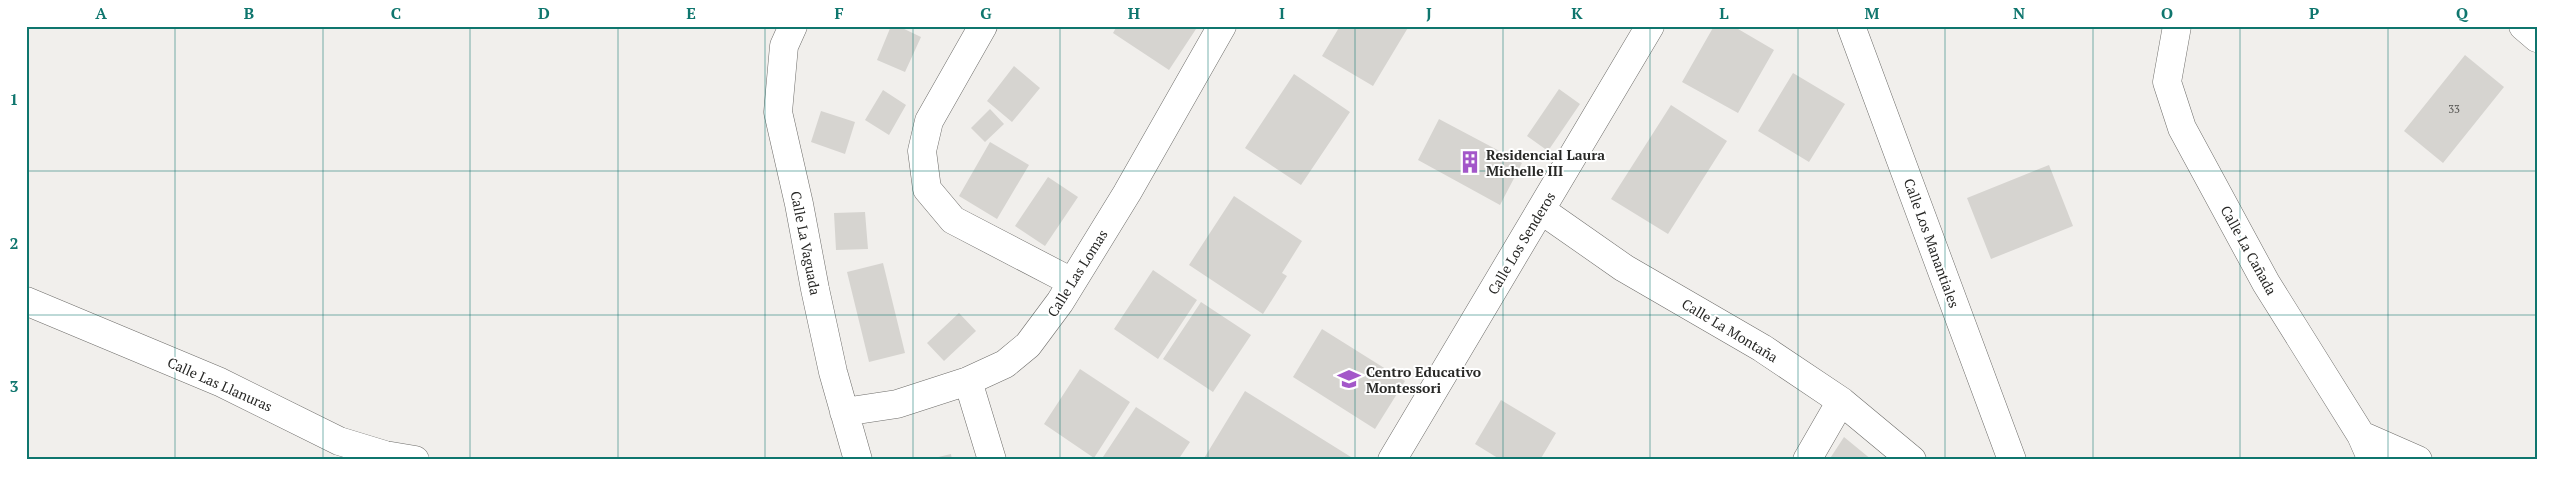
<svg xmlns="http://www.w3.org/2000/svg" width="2563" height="486" viewBox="0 0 2563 486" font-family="'PT Serif',serif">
  <rect width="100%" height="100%" fill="#f1efec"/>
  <path fill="#d6d4d0" d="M891 26H898L921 37 905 72 877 60Z
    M1117 26H1198L1169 70 1113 33Z
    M1340 26H1409L1373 86 1322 56Z
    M1714 26H1733L1774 50 1738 113 1682 82Z
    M2465 55 2504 87 2443 163 2404 131Z
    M1014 66 1040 88 1012 122 987 101Z
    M1793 73 1845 104 1809 162 1758 131Z
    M1294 74 1350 112 1301 185 1245 148Z
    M1559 89 1580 104 1548 151 1527 136Z
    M883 90 906 105 889 135 865 120Z
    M1671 105 1727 141 1668 234 1611 199Z
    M990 109 1004 124 985 142 971 128Z
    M821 111 855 122 845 154 811 142Z
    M1439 119 1522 163 1500 205 1418 160Z
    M990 142 1029 165 997 219 959 196Z
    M2049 165 2073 226 1991 259 1967 198Z
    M1048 177 1078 197 1045 246 1015 226Z
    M1234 196 1302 241 1282 273 1287 276 1263 314 1189 265Z
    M865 212 868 249 836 250 834 213Z
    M883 263 905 353 869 362 847 272Z
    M1153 270 1197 300 1158 359 1114 329Z
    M1201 302 1251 335 1213 392 1163 359Z
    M959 313 976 331 944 361 927 343Z
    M1322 329 1405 381 1375 429 1293 377Z
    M1080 369 1130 402 1094 458 1044 424Z
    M1245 391 1351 457 1349 460H1203Z
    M1501 400 1556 433 1540 460H1501L1475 444Z
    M1136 407 1190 442 1178 460H1101Z
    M1844 437 1872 460H1829Z
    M951 454 952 460H930V459Z"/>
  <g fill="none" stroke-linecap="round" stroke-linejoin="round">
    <defs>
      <path id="minor" d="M793 26 784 46 778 112 799 204 815 289 833 372 858 460
        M983 26 929 121 922 151 927 189 953 220 1072 282
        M1851 26 2012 460
        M2177 26 2167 82 2182 128 2266 283 2361 435 2372 460
        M2523 26 2537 38
        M1541 210 1624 268 1762 348 1841 401 1912 460
        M26 301 220 382 339 441 385 455 415 460
        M968 381 992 460
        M844 412 897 404 968 381 1005 364 1028 345 1060 302 1127 193 1222 26
        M2361 435 2418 460
        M1392 460 1650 26
        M1807 460 1841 401"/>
    </defs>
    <use href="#minor" stroke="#6e6d6a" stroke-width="29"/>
    <use href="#minor" stroke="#fff" stroke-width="28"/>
  </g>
  <path fill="none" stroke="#0f766e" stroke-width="1" stroke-opacity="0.55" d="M175 26V460M323 26V460M470 26V460M618 26V460M765 26V460M913 26V460M1060 26V460M1208 26V460M1355 26V460M1503 26V460M1650 26V460M1798 26V460M1945 26V460M2093 26V460M2240 26V460M2388 26V460M26 171H2537M26 315H2537"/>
  <defs>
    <symbol id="building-bare" viewBox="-9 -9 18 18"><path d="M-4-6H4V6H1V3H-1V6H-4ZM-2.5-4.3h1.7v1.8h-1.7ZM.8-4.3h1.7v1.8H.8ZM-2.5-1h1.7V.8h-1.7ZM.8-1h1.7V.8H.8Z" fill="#a357c9" stroke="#fff" stroke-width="2.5" paint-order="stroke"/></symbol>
    <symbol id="school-bare" viewBox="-9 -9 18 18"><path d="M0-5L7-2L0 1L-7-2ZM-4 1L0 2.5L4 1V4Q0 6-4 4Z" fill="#a357c9" stroke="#fff" stroke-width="2.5" paint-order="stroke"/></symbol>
  </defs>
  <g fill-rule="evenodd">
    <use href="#building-bare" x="1454" y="146" width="32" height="32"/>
    <use href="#school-bare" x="1333" y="363" width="32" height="32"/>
  </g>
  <g text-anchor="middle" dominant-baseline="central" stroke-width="4" stroke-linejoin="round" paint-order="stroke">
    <g font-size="11" fill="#545350">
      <text x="2454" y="109">33</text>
    </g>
    <g font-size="14" font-weight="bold" fill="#282826" stroke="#fff" text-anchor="start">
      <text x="1486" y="154">Residencial Laura<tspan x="1486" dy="16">Michelle III</tspan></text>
      <text x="1366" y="371">Centro Educativo<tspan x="1366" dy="16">Montessori</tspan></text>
    </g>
    <g font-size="14" fill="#282826" stroke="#fff">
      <text transform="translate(806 243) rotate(79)">Calle La Vaguada</text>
      <text transform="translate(1521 243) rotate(-59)">Calle Los Senderos</text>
      <text transform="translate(1932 243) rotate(70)">Calle Los Manantiales</text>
      <text transform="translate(2249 250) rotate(61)">Calle La Cañada</text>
      <text transform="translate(1077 273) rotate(-58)">Calle Las Lomas</text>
      <text transform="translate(1730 330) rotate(31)">Calle La Montaña</text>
      <text transform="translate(220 384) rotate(24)">Calle Las Llanuras</text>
    </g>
  </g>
  <rect width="2563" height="486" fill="none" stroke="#ffffff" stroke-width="55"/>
  <rect x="28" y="28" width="2508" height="430" fill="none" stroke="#0f766e" stroke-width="2"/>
  <g font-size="16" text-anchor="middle" font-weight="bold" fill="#0f766e">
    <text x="101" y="19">A</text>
    <text x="249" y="19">B</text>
    <text x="396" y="19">C</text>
    <text x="544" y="19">D</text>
    <text x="691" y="19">E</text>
    <text x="839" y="19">F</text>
    <text x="986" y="19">G</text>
    <text x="1134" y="19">H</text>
    <text x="1282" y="19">I</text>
    <text x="1429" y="19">J</text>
    <text x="1577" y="19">K</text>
    <text x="1724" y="19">L</text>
    <text x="1872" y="19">M</text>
    <text x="2019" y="19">N</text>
    <text x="2167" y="19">O</text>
    <text x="2314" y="19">P</text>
    <text x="2462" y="19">Q</text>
    <text x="14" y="105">1</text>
    <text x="14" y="249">2</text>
    <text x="14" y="392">3</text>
  </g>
</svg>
